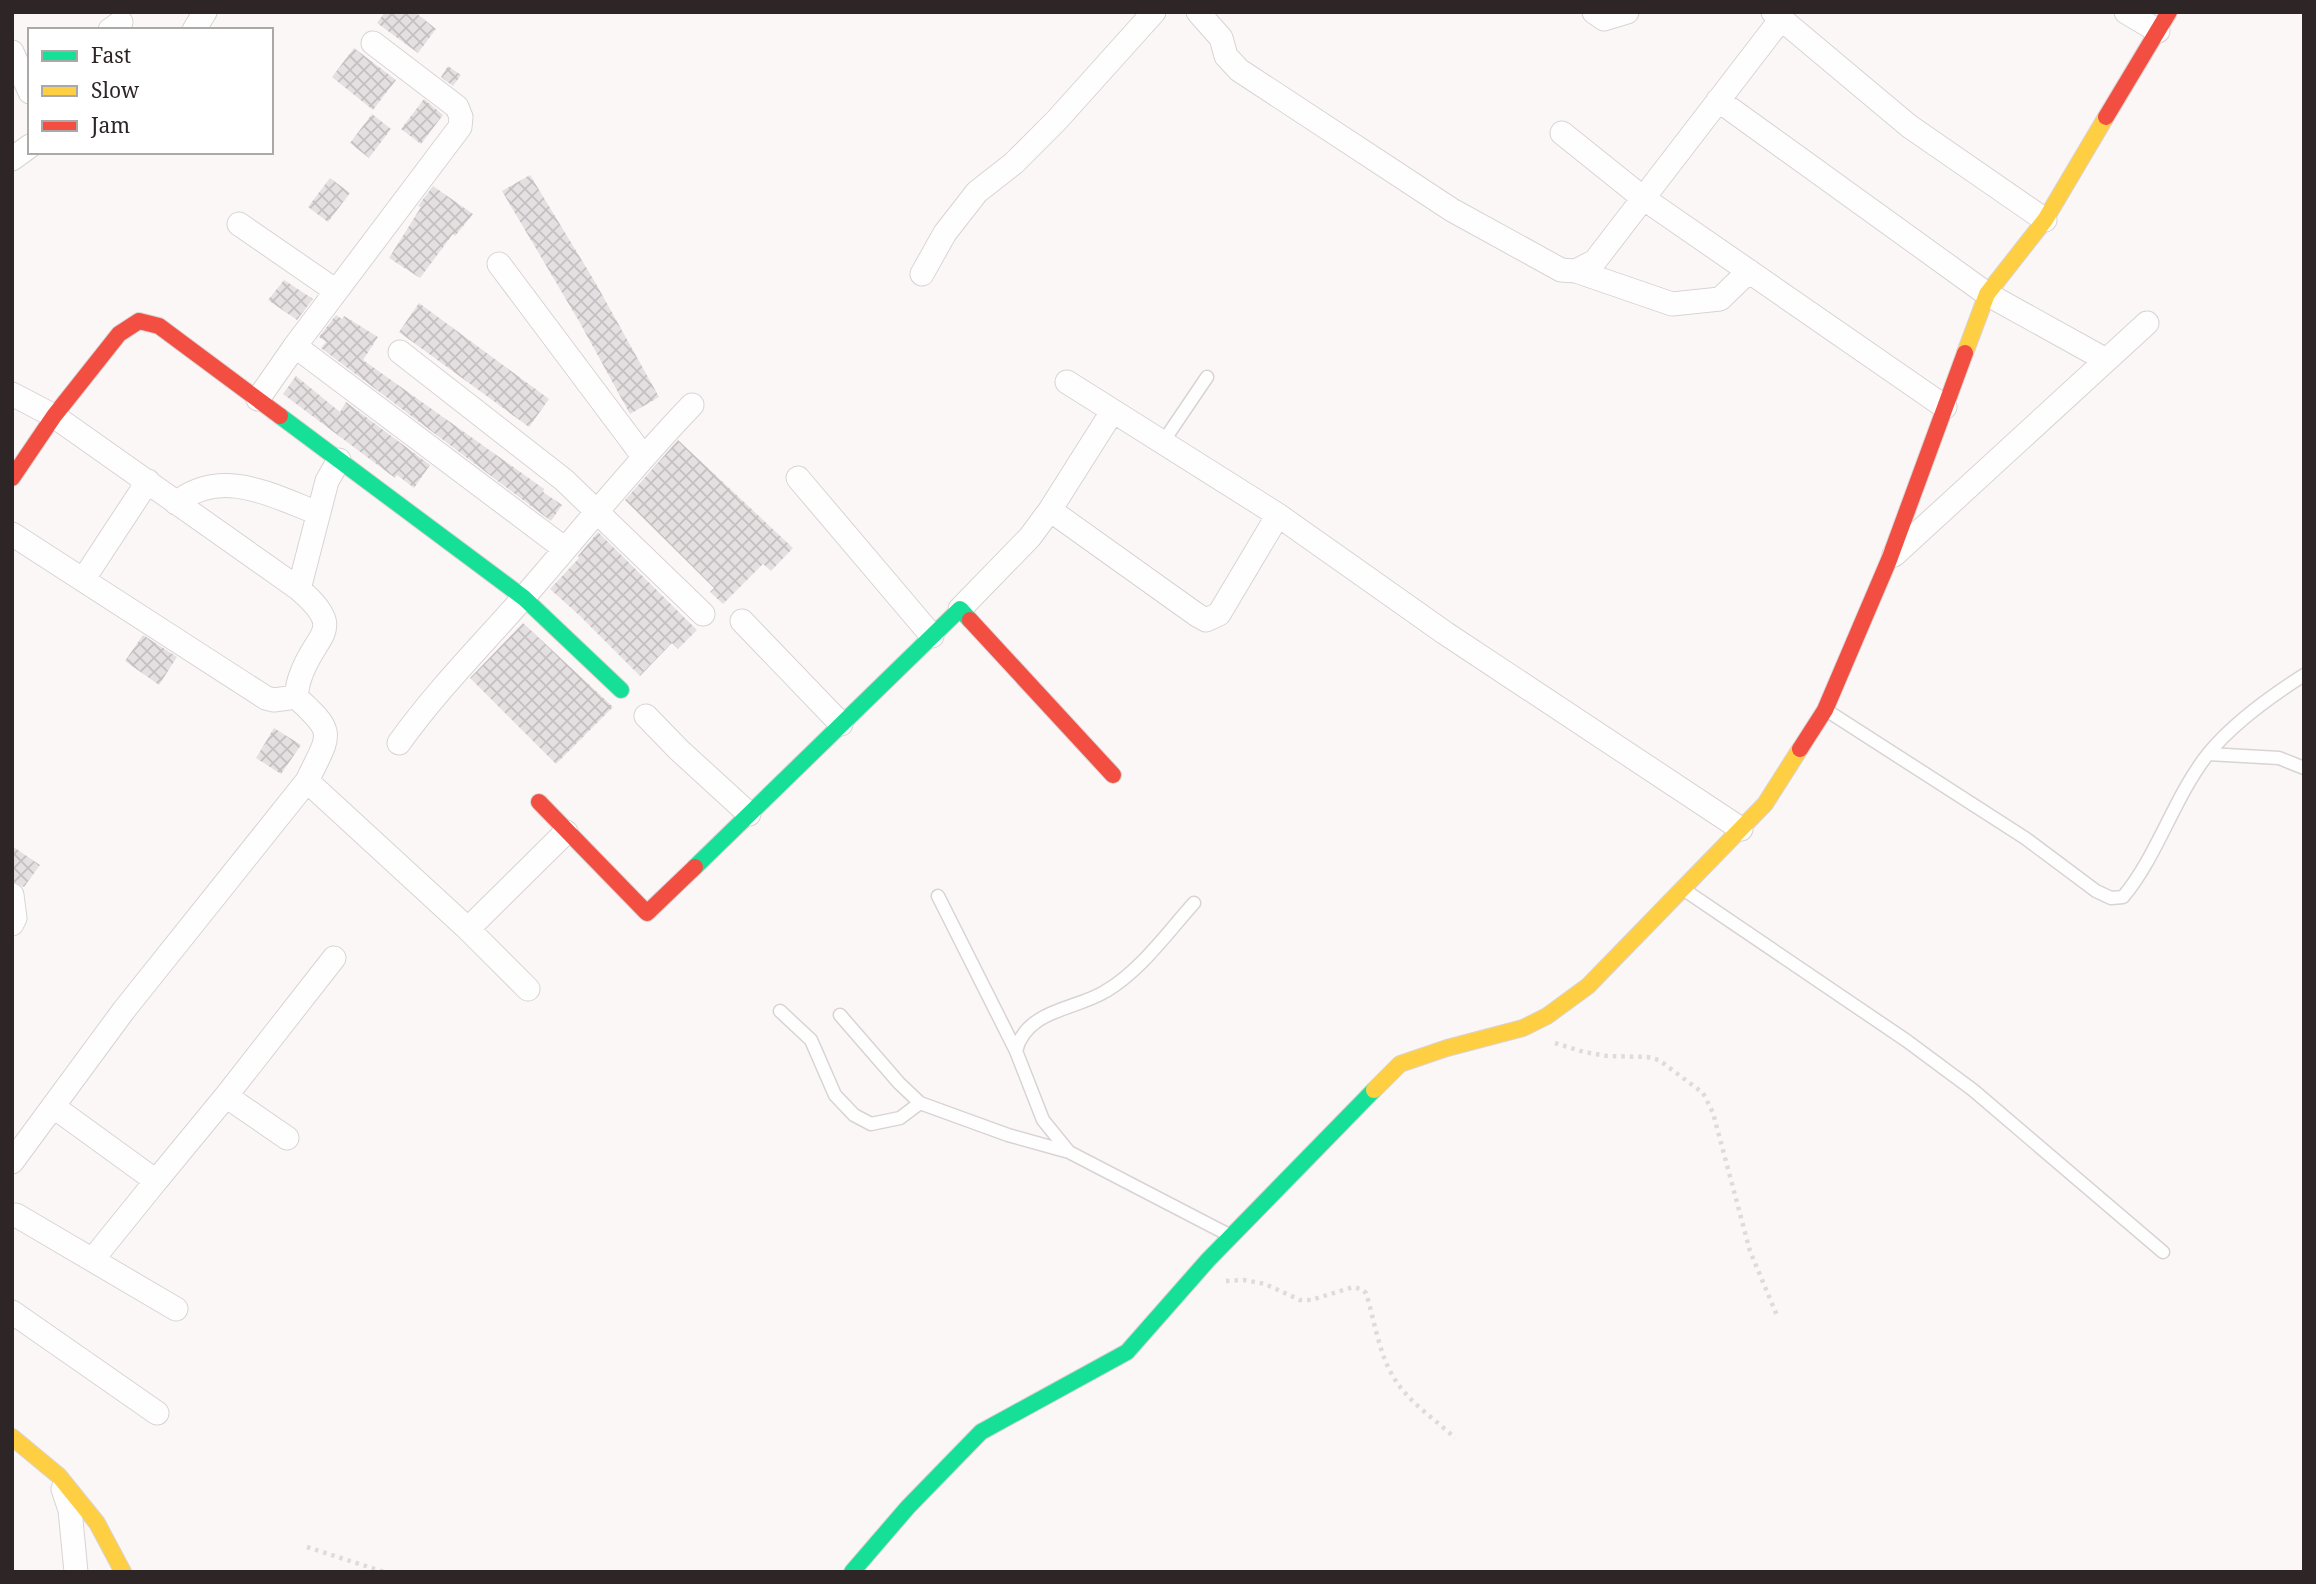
<svg xmlns="http://www.w3.org/2000/svg" width="2316" height="1584" viewBox="0 0 2316 1584" font-family="'Noto Serif',serif">
  <defs>
    <pattern id="building-cross-hatch" width="8" height="8" patternUnits="userSpaceOnUse" patternTransform="scale(1.75)"><rect width="8" height="8" fill="#e4dfe1"/><path d="M0 0l8 8M0 8l8-8" fill="none" stroke="#c4bfc1"/></pattern>
  </defs>
  <rect width="100%" height="100%" fill="#fcf7f7"/>
  <path fill="url(#building-cross-hatch)" d="M385 12H415L436 29 418 53 377 23Z
    M354 48 396 80 373 110 332 77Z
    M448 66 461 75 453 86 441 77Z
    M424 99 443 115 421 144 401 129Z
    M372 114 391 129 369 158 350 143Z
    M530 175 595 282 659 397 630 414 580 323 502 191Z
    M330 178 350 193 328 222 308 207Z
    M433 186 473 214 455 236 453 234 420 278 389 258 421 207 418 206Z
    M284 280 313 299 297 320 268 300Z
    M419 303 549 399 529 427 399 332Z
    M336 315 342 319 344 316 378 337 363 360 544 489 543 492 562 505 551 521 321 348 326 342 319 337Z
    M296 376 340 412 346 402 430 465 414 488 397 475 395 478 283 394Z
    M678 440 793 548 771 571 763 564 723 604 710 592 714 588 625 500Z
    M598 532 697 630 678 649 672 643 640 676 579 615 550 589 579 558 578 556Z
    M523 623 613 707 556 764 470 678Z
    M143 635 177 657 159 685 125 661Z
    M274 728 301 745 281 774 256 758Z
    M12 846 40 865 24 887 12 881Z"/>
  <g fill="none" stroke-linecap="round" stroke-linejoin="round">
    <defs>
      <path id="lane" d="M1163 442 1207 377
        M1826 710 2025 838 2096 891 2111 898 2123 897C2158 855 2174 797 2208 754 2233 723 2271 696 2304 675
        M2208 754 2279 758 2304 768
        M1683 889 1907 1041 1973 1090 2163 1252
        M938 896 1016 1051
        M1194 903C1167 933 1141 970 1106 991 1076 1010 1026 1009 1016 1051L1043 1120 1069 1152 1231 1236
        M780 1011 811 1040 835 1095 854 1115 871 1124 900 1118 920 1103 1008 1135 1069 1152
        M840 1015 899 1083 920 1103"/>
      <path id="street" d="M1198 12 1221 38 1226 56 1239 70 1452 210 1561 270 1576 271 1595 261 1781 19
        M1594 12 1604 19 1627 12
        M1773 12 1909 126 2045 220
        M2126 12 2158 31
        M110 30 121 22
        M194 30 205 12
        M12 52 30 92
        M1718 100 1987 294 2106 360
        M1562 133 1643 198 1945 407
        M12 159 30 146
        M239 224 336 291
        M499 264 643 456
        M1576 271 1672 304 1720 299 1749 271
        M922 274 945 233 977 192 1014 163 1056 121 1154 12
        M295 346 565 549
        M400 352 564 480 703 614
        M1067 382 1278 515 1445 633 1741 829
        M12 394 54 416 299 589C347 631 316 632 301 675 298 682 297 689 296 697L274 700 266 698 12 534
        M258 399 295 346 460 127 461 117 457 107 373 43
        M798 478 932 636
        M176 503C222 467 270 495 318 513
        M1050 510 1197 615 1206 620 1219 614 1278 515
        M1894 555 2147 323
        M83 580 148 481
        M299 589 327 481 339 460
        M960 609 1030 537 1050 510 1112 412
        M742 621 841 724
        M296 697C337 734 330 733 307 781
        M646 716 679 750 749 814
        M399 743C436 691 482 645 524 597 580 533 633 466 692 405
        M12 895 15 918 12 924
        M468 929 566 832
        M226 1096 334 958
        M54 1107 156 1181 226 1096 287 1138
        M12 1162 124 1010 307 781 468 929 528 989
        M16 1215 176 1309
        M93 1259 156 1181
        M12 1312 157 1413
        M63 1489 70 1510 76 1572"/>
      <path id="fast" d="M280 416 524 598 621 690
        M695 867 960 609 970 620
        M852 1572 908 1507 981 1432 1127 1352 1208 1260 1374 1090"/>
      <path id="slow" d="M1965 353 1987 294 2045 220 2106 117
        M1374 1090 1400 1064 1447 1048 1523 1028 1547 1016 1588 986 1765 804 1800 749
        M12 1437 59 1476 97 1523 123 1572"/>
      <path id="jam" d="M2106 117 2169 12
        M12 478 54 416 119 334 139 321 159 326 280 416
        M970 620 1113 775
        M1800 749 1825 710 1889 560 1965 353
        M539 802 647 913 695 867"/>
    </defs>
    <use href="#lane" stroke="#d9d3d3" stroke-width="15"/>
    <use href="#street" stroke="#d9d3d3" stroke-width="25"/>
    <use href="#fast" stroke="#d9d3d3" stroke-width="18"/>
    <use href="#slow" stroke="#d9d3d3" stroke-width="18"/>
    <use href="#jam" stroke="#d9d3d3" stroke-width="18"/>
    <path stroke="#dddbdb" stroke-width="4.5" stroke-dasharray="3.5 5" stroke-linecap="butt" d="M1555 1043 1584 1052 1607 1056 1647 1057 1659 1060 1703 1093 1713 1113 1750 1251 1778 1318
      M1226 1281 1244 1280 1265 1284 1300 1300H1311L1353 1287 1361 1289 1366 1293C1375 1322 1379 1356 1396 1381 1410 1403 1436 1420 1455 1438
      M307 1547 384 1572"/>
    <use href="#lane" stroke="#fffefe" stroke-width="12"/>
    <use href="#street" stroke="#fffefe" stroke-width="23"/>
    <use href="#fast" stroke="#16e098" stroke-width="16"/>
    <use href="#slow" stroke="#ffcf43" stroke-width="16"/>
    <use href="#jam" stroke="#f24e42" stroke-width="16"/>
  </g>
  <rect width="2316" height="1584" fill="none" stroke="#2e2626" stroke-width="28"/>
  <rect x="28" y="28" width="245" height="126" fill="#ffffff" stroke="#aba8a8" stroke-width="2"/>
  <rect x="42" y="51" width="35" height="10" fill="#16e098" stroke="#aba8a8" stroke-width="2"/>
  <text x="91" y="63" font-size="21" fill="#2e2626">Fast</text>
  <rect x="42" y="86" width="35" height="10" fill="#ffcf43" stroke="#aba8a8" stroke-width="2"/>
  <text x="91" y="98" font-size="21" fill="#2e2626">Slow</text>
  <rect x="42" y="121" width="35" height="10" fill="#f24e42" stroke="#aba8a8" stroke-width="2"/>
  <text x="91" y="133" font-size="21" fill="#2e2626">Jam</text>
</svg>
